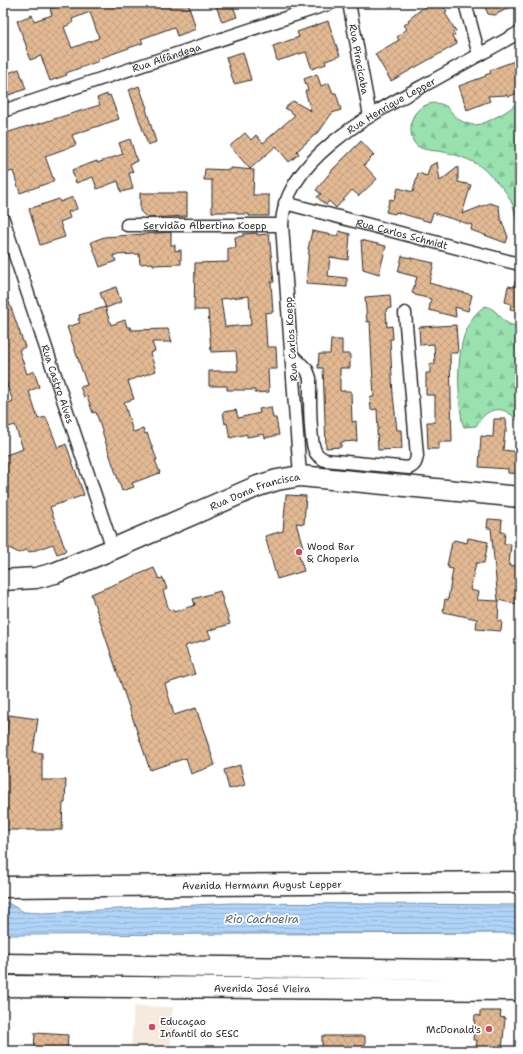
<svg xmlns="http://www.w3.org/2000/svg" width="523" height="1054" viewBox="0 0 523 1054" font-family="'Shantell Sans',sans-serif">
  <defs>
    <pattern id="forest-firs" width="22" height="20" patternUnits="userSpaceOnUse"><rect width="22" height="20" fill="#99e1af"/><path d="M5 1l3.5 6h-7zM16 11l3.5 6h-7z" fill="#84c197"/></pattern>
    <pattern id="water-rules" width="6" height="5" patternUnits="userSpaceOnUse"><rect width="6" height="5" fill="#afd4f8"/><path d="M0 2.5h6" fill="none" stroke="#97b6d5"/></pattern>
    <pattern id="building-cross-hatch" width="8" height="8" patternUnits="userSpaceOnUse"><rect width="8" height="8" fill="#e2b993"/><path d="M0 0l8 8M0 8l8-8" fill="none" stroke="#c29f7f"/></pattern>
  </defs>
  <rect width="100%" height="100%" fill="#fff"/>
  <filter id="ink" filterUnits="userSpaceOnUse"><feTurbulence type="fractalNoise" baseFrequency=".025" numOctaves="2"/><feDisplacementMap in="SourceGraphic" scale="8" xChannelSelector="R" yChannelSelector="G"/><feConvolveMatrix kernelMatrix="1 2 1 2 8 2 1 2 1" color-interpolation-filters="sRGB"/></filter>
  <g filter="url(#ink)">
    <path fill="#f6eadf" d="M134 1006 173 1007 170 1051H94V1047L131 1049Z"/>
    <path fill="url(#forest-firs)" stroke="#62866d" d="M520 99V256C516 245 518 235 517 223 516 212 511 198 504 190 499 184 481 165 475 163 466 158 454 154 444 152 426 149 410 152 411 127 411 117 416 110 424 106 431 102 440 102 447 107 450 109 452 114 455 116 459 121 467 124 474 125 482 125 490 120 496 117 506 112 513 108 520 99Z
      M485 306C489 307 493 309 496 312 504 320 507 327 520 325V424C505 404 488 405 476 426L464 427 462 421C457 387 453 326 485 306Z"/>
    <path fill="url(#water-rules)" stroke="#7a90a6" d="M3 902H6L24 912 42 913 232 903 520 905V933L3 935Z"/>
    <path fill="url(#building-cross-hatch)" stroke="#2b2b2b" fill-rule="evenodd" d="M69 3H188L196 29 177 36 174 27 141 39 143 43 98 59 99 61 66 73 67 75 50 81 41 56 30 60 26 48H27L17 21 32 15 34 21 52 15 50 9ZM90 12 99 38 72 48 64 27 73 23 72 19Z
      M215 3H232L237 17 222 22Z
      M429 3H440L447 11 445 13 456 31 453 32 455 35 452 36 457 44 391 81 375 54 399 40 397 37 407 29 404 25 409 22 408 20Z
      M493 3H518L495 15 488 14 485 7Z
      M328 21 340 56 325 61 326 64 312 69 306 52 277 61 273 46 299 37 297 32Z
      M243 52 251 80 234 84 226 57Z
      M520 59V92L508 97 507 95 488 96 490 101 467 110 459 86 486 76 485 75 491 73 490 70Z
      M19 69 26 89 3 97V75Z
      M317 74 321 86 329 83 333 93H336L341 110 332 113 319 132H318L297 151 299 154 289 162 276 146 250 169 230 146 245 133 251 140 256 135 263 143 295 115 285 108 293 101 311 111 305 91 308 90 304 79Z
      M139 86 147 108 146 109 156 142 148 145 129 90Z
      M107 94V96L110 95 119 119 72 135 76 145 45 156 54 181 20 193 13 171 7 173 3 161V158L7 157 3 147V137L6 135V133L28 126V127L100 105 97 98Z
      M130 139 137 161 130 164 133 172 129 173 133 189 121 192 118 181 97 189 93 177 76 183 72 170 97 161V163L123 154 119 143Z
      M361 141 374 155 364 165 377 179 359 196 352 190 336 208 329 201 326 205 317 197 321 194 316 190 333 169Z
      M437 162 440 181 458 167V182L471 185 462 214 490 203 499 206 500 216 508 237 506 243 471 230 472 225 433 213 430 222 396 212 395 214 386 212 390 199 394 200 398 188 413 192 418 173 427 176 430 166Z
      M231 168 254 170 253 195H269V216H249V214H237V212H212V180H204L205 169 231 170Z
      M140 193H187V216L147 218 140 211Z
      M73 197 77 209 68 212 70 218 60 222 65 237 40 245 29 209 59 199 60 202Z
      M312 231 337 236 339 231 350 234 348 260 330 257 328 276 347 278V287L306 284 309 250 308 249Z
      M171 232V245H175V251L181 250V264L153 265V263L140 264 139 254 113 255 116 261 100 267 91 242 104 237Z
      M257 233V235L269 234 274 282H271L273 312 265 313 267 347H276L277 369H268L269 392 255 393V390H227V386H209V371H238L236 351 211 352 208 310H194L195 263 228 262V248H236L235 237 243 236V234ZM249 296 251 325 225 327 221 299Z
      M361 240 386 246 379 274 363 269Z
      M402 256 434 263 429 283 472 295 468 311 455 307 456 317 429 310 431 299 415 295V294L412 293 417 277 398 272Z
      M515 281 520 282V311L510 309 511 304 505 302 508 286 514 287Z
      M116 287 121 302 106 308 100 293Z
      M3 288H4L25 347 19 350 27 374 34 371 39 387 29 391 38 419 46 417 58 448 66 444 84 495 50 507 66 551 57 554 53 544 30 552 26 550 19 553 3 545V456L23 449 15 425 3 429V405L13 401 5 380 3 381Z
      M390 295 391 308 386 309 387 327 392 326 393 339H390L393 395 397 430H401L402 449 378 450 377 430H378L377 409 371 410 370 397H374L372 364 370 321 367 322 365 297Z
      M105 307 111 325 125 320 127 327H130L131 330 168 329 172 342H152L155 351 150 353 156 371 128 381 134 399 124 402 133 432 143 429 145 434 147 433 157 460H155L160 473 132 483 134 487 122 491 109 453 96 412 93 413 87 396 84 397 80 387 87 385 67 327 80 323 78 319 80 318 79 315Z
      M456 325 458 353H450L452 442H439V449H428L427 422H435V395H426V373H430V364H435L434 344 420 345 419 327Z
      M331 340H342V354H350V368H340V391H351L352 422 356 421 357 441 341 442V447L326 448 323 368H318L319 354H330Z
      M271 407 273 418H276L279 435 265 438 264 434 247 437V434L230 438 227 423 225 424 223 412 236 410 238 418 260 413 259 409Z
      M494 419H506L507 431H505L503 450 520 452V474L508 473V469L479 467 481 436 493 437Z
      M286 495 306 496 304 524 296 523 303 547 297 549 304 571 277 579 265 536 283 531Z
      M488 519 502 520 501 532H505L504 544H511L509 566 520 565V603H516V604L498 600 491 528H487Z
      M468 538 488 542 484 563H476L470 590 479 592 477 600 499 601 498 621H502L501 631 476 629 477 619 443 612 445 599 448 600 453 569 448 568 449 566H447L452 542H453L454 540 467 543Z
      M154 568 159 579 163 578 167 589 163 591 169 610 173 609 174 612 195 605 193 599 220 591 230 624 208 631 211 638 185 646 195 674 165 684 174 715 196 708 215 765 191 774 186 758 150 770 91 594Z
      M9 715 38 719 33 752 42 753V780H66L65 803H63L62 830H3V752H4Z
      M240 765 245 785 229 789 224 770Z
      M480 1011H501L500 1017 505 1018 502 1051H476L477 1040H473L475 1015 480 1016Z
      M35 1033 68 1035 67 1051H34Z
      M322 1036H365V1051H322Z"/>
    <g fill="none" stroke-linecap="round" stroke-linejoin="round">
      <defs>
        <g id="minor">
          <path id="s1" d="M349 3 370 116"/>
          <path d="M465 3 479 55"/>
          <path id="s2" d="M3 111 331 3"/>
          <path id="s3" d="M285 203 519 264"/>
          <path id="s4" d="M3 219 113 549"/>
          <path id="s5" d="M127 225H282"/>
          <path d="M292 355 307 370 310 378C310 394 309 438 315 451 317 456 320 457 325 460L409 468C415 465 416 462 417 456L405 313"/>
          <path id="s6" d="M300 476 282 225C283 157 381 109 432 81 461 65 491 48 520 32"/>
        </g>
        <g id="primary">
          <path id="s7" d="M3 580 36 578 55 573 113 549 258 486 277 480 300 476 520 497"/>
          <path id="s8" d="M3 887 520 882"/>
          <path d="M3 964 520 971"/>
          <path id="s9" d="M3 986 520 990"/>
        </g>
      </defs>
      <use href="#minor" stroke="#2b2b2b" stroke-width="15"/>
      <use href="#primary" stroke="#2b2b2b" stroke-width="23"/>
      <use href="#minor" stroke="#fff" stroke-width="12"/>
      <use href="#primary" stroke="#fff" stroke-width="20"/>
    </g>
  </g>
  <g fill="#d1495b" stroke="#fff" stroke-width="1.5">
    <circle cx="299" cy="552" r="4"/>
    <circle cx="152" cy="1027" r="4"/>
    <circle cx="489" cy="1029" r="4"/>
  </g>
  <g text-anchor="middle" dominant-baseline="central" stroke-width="3.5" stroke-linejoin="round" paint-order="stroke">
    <g font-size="10" fill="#2b2b2b" stroke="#fff">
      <text stroke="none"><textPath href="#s2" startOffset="172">Rua Alfândega</textPath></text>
      <text stroke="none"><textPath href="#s1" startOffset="57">Rua Piracicaba</textPath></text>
      <text stroke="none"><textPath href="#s6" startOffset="421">Rua Henrique Lepper</textPath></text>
      <text stroke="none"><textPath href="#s5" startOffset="78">Servidão Albertina Koepp</textPath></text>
      <text stroke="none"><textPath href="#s3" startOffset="121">Rua Carlos Schmidt</textPath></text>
      <text transform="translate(291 339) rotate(-94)">Rua Carlos Koepp</text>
      <text stroke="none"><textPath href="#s4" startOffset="174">Rua Castro Alves</textPath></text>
      <text stroke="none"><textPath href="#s7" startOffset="269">Rua Dona Francisca</textPath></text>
      <text stroke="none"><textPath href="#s8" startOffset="259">Avenida Hermann August Lepper</textPath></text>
      <text stroke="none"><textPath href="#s9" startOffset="259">Avenida José Vieira</textPath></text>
    </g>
    <g font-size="10" fill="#2b2b2b" stroke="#fff" text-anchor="start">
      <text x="307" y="546">Wood Bar<tspan x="307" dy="12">&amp; Choperia</tspan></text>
      <text x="160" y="1021">Educaçao<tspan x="160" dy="12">Infantil do SESC</tspan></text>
      <text x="481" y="1029" text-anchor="end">McDonald's</text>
    </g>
    <g font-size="11" font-style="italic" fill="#535e68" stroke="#fff">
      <text x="262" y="919">Rio Cachoeira</text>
    </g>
  </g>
  <rect width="523" height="1054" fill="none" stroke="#fff" stroke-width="16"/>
  <rect x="8" y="8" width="507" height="1038" fill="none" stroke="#2b2b2b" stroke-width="1.5" filter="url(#ink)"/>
</svg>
